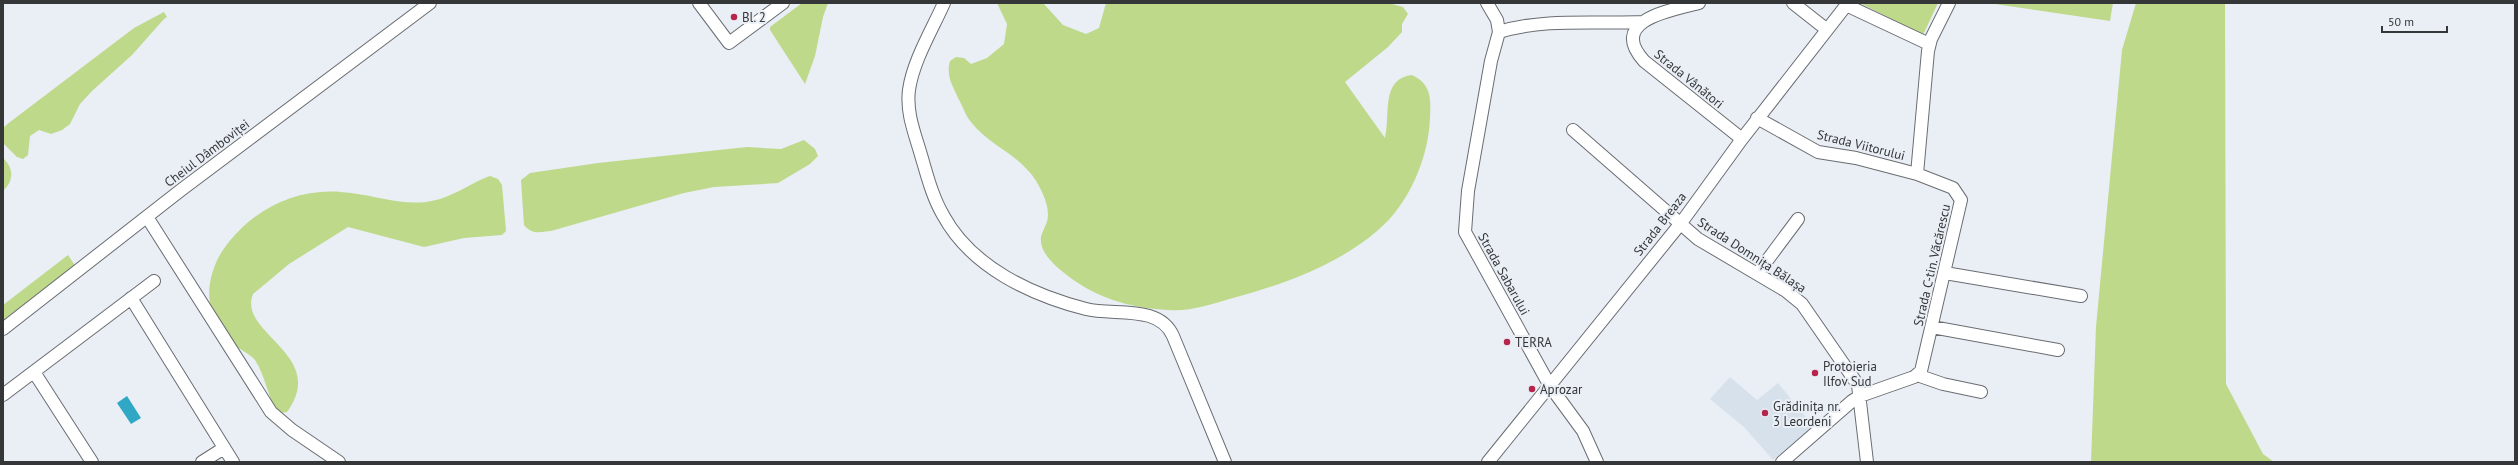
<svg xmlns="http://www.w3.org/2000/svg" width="2518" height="465" viewBox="0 0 2518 465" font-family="'PT Sans',sans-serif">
  <rect width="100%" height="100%" fill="#eaeef5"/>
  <path fill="#d7e1ec" d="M1730 377 1757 400 1778 383 1813 426 1773 460 1744 427 1710 399Z"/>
  <path fill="#bed98a" d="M802 3H828L823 17 815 56 805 84 770 30V27Z
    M997 3H1043L1063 25 1086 34 1099 28 1106 3H1388L1403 7 1408 14 1402 24V32L1388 47 1345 82 1385 138C1391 115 1380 79 1412 75 1431 84 1431 98 1430 117 1429 157 1409 205 1377 231 1336 266 1284 284 1233 298 1212 304 1189 312 1168 310 1129 308 1093 297 1063 272 1053 264 1039 251 1041 237 1043 229 1048 223 1048 215 1048 202 1040 186 1032 175 1015 153 988 144 971 122 965 115 963 106 958 98 952 84 946 76 950 61L956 57 964 58 971 64 987 58 1004 44 1007 24Z
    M1860 3H1938L1923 35Z
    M1988 3H2113L2110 21Z
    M2136 3H2225L2226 384 2263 454 2274 462H2091L2096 327 2122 50Z
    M164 12 167 17 164 19 132 55 92 91 80 104 70 124 62 130 51 134 39 130 30 136 28 155 23 159 17 157 3 143V128L10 122 134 28Z
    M804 140 815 149 818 156 810 164 778 183 714 187 684 193 551 231C540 232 532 235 524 225L521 180 530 173 598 163 747 147 781 149Z
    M3 158C14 168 14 181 3 191Z
    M490 176 498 179 502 185 506 231 502 235 464 238 424 247 348 227 289 264 253 294C237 334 329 354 287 412L281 413 276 410C267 394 265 375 255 360 249 353 240 350 233 344 225 337 216 320 212 310 205 292 212 266 223 250 252 208 300 185 351 193 376 196 401 205 426 202 451 199 468 184 490 176Z
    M68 255 76 267 3 323V305Z"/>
  <path fill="#2fa7c5" d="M127 396 141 418 131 424 117 403Z"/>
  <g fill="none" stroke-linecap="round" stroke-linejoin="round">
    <defs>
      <path id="minor" d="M699 3 729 43 783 3
        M944 3C932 30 913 61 909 90 906 113 915 134 921 155 927 175 932 196 943 215 971 267 1031 295 1086 309 1114 316 1159 304 1173 336L1225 462
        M1487 3 1497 20 1499 32 1491 61 1468 191 1465 232 1550 386 1583 431 1597 462
        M1699 3C1672 10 1607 20 1644 61L1742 139
        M1793 3 1826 29
        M1846 5 1929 44
        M1499 32C1544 18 1595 24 1642 22
        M1757 118 1818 152 1856 158 1917 174 1953 188 1961 200 1921 371 1914 377 1860 396 1852 401 1782 462
        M1573 130 1698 239 1786 291 1802 304 1858 385 1867 462
        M1917 174 1928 51 1931 39 1949 3
        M147 217 271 412 292 430 339 462
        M1945 273 2081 296
        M1757 274 1798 219
        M131 298 233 462
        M1932 327 2058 350
        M3 329 181 190 430 3
        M34 372 92 462
        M1917 375 1943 384 1981 392
        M3 395 154 281
        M202 462 224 448
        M1488 462 1681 223 1742 139 1848 3"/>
    </defs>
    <use href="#minor" stroke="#696d72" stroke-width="14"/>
    <use href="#minor" stroke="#fff" stroke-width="12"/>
  </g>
  <g fill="#b6254c" stroke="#eaeef5" stroke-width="1.5">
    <circle cx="734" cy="17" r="4"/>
    <circle cx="1507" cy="342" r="4"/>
    <circle cx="1815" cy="373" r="4"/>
    <circle cx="1532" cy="389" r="4"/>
    <circle cx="1765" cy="413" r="4"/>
  </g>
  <g text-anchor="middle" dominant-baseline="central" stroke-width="4" stroke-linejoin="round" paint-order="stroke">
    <g font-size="13" fill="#343638" stroke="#eaeef5" text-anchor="start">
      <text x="742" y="17">Bl. 2</text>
      <text x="1515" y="342">TERRA</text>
      <text x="1823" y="366">Protoieria<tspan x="1823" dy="15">Ilfov Sud</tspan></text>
      <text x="1540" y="389">Aprozar</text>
      <text x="1773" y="406">Grădinița nr.<tspan x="1773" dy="15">3 Leordeni</tspan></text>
    </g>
    <g font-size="13" fill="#343638" stroke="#eaeef5">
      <text transform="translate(1689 79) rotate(39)">Strada Vânători</text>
      <text transform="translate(1861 145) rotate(14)">Strada Viitorului</text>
      <text transform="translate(207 153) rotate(-37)">Cheiul Dâmboviței</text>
      <text transform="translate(1660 224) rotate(-52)">Strada Breaza</text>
      <text transform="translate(1752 255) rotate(33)">Strada Domnița Bălașa</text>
      <text transform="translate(1932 265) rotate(-77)">Strada C-tin. Văcărescu</text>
      <text transform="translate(1504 274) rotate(61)">Strada Sabarului</text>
    </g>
  </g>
  <rect width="2518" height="465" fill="none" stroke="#343638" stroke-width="8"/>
  <path d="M2382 26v6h65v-6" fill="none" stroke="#343638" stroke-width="2"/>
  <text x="2388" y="26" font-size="12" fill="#343638" stroke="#eaeef5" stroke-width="3" paint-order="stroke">50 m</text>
</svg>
